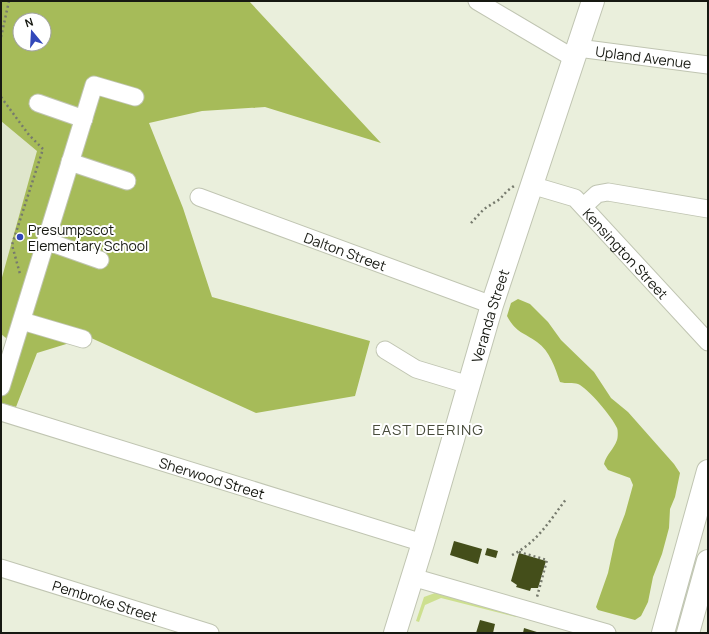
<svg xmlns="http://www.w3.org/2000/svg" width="709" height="634" viewBox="0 0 709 634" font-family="Manrope,sans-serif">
  <rect width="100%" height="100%" fill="#eaefdc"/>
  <path fill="#dfe6cc" d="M1 116 70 138 8 339 1 336Z"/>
  <path fill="#cde08f" d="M435 593 517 615 516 617 441 598 425 605 419 622 416 621 424 597Z"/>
  <path fill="#a6bb59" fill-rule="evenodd" d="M1 1H249L381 143 265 107 202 111 149 123 183 208 212 297 370 341 355 396 256 413 89 337 37 353 16 407 1 403V375L10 341 1 334V281L37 151 1 121ZM20 20H44V44H20Z
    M518 299 530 304 548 322 561 340 594 372 611 398 628 412 674 464 680 473 675 497 670 509 669 528 662 554 653 577 648 602 641 616 635 620 598 610 596 607 608 573 615 540 625 514 633 485 630 478 608 470 604 464C606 455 614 449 617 440 618 437 618 430 617 428 613 418 588 388 578 384 573 382 566 384 560 382 555 368 550 351 537 342 523 332 516 333 507 316L511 303Z"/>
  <path fill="#444e1a" d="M454 541 482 549 478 564 450 555Z
    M487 548 498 551 496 558 485 555Z
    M519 553 546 561 538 588H531L530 591 516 587 517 585 511 581Z
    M480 620 495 624 493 633H476Z
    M524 628 540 633H523Z"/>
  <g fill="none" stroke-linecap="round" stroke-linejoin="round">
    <defs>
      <g id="minor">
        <path d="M477 1 575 59"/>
        <path id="s1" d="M578 48 708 65"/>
        <path d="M38 103 84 119"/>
        <path d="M70 162 127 181"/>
        <path id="s2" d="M531 185 575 198 708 342"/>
        <path id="s3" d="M199 197 492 305"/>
        <path d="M584 206 597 194 608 192 708 209"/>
        <path d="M46 241 100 260"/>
        <path d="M22 321 83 339"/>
        <path d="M385 350 416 369 469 385"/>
        <path d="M1 387 94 85 135 97"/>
        <path id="s4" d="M1 412 423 543"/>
        <path id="s5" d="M1 568 210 633"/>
        <path d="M412 577 607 633"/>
      </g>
      <g id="major">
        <path id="s6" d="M395 633 423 543 492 305 593 1"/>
      </g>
      <path id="highway" d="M663 633 708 471
        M688 633 708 561"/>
    </defs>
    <use href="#minor" stroke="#c0c5b2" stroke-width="19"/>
    <use href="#major" stroke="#c0c5b2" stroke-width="24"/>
    <use href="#highway" stroke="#c0c5b2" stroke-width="24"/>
    <path stroke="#767a6d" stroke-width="2.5" stroke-dasharray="2 3" stroke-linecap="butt" d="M1 37 9 1
      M1 97 29 135 43 149 12 245 20 274
      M471 223 484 209 500 199 507 191 514 186
      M519 552 547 560 537 597
      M512 555C538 542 550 520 567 498"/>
    <use href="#minor" stroke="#fff" stroke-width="17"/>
    <use href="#major" stroke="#fff" stroke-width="22"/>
    <use href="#highway" stroke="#fff" stroke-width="22"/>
  </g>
  <circle fill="#3248ba" stroke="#fff" stroke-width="1.5" cx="20" cy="237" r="4"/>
  <g text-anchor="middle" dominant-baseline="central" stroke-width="4" stroke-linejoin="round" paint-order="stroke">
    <g font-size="14" fill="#171912" stroke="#fff">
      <text stroke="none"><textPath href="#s1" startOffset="66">Upland Avenue</textPath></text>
      <text stroke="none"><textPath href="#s3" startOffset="156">Dalton Street</textPath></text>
      <text stroke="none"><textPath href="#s2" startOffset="121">Kensington Street</textPath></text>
      <text stroke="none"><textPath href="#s6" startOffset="331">Veranda Street</textPath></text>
      <text stroke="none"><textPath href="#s4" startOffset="221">Sherwood Street</textPath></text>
      <text stroke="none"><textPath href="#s5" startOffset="109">Pembroke Street</textPath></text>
    </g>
    <g font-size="14" fill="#171912" stroke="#fff" text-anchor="start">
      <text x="28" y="229">Presumpscot<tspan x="28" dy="16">Elementary School</tspan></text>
    </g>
    <g font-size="15" letter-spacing="1" fill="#484c3c" stroke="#fff">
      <text x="428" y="429">EAST DEERING</text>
    </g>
  </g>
  <rect width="709" height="634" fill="none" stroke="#171912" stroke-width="4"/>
  <g transform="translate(32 32) rotate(342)"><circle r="19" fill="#ffffff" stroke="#a2a3a0"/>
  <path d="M0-3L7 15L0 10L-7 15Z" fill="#3248ba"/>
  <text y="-6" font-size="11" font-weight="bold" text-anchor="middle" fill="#171912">N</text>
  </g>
</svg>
